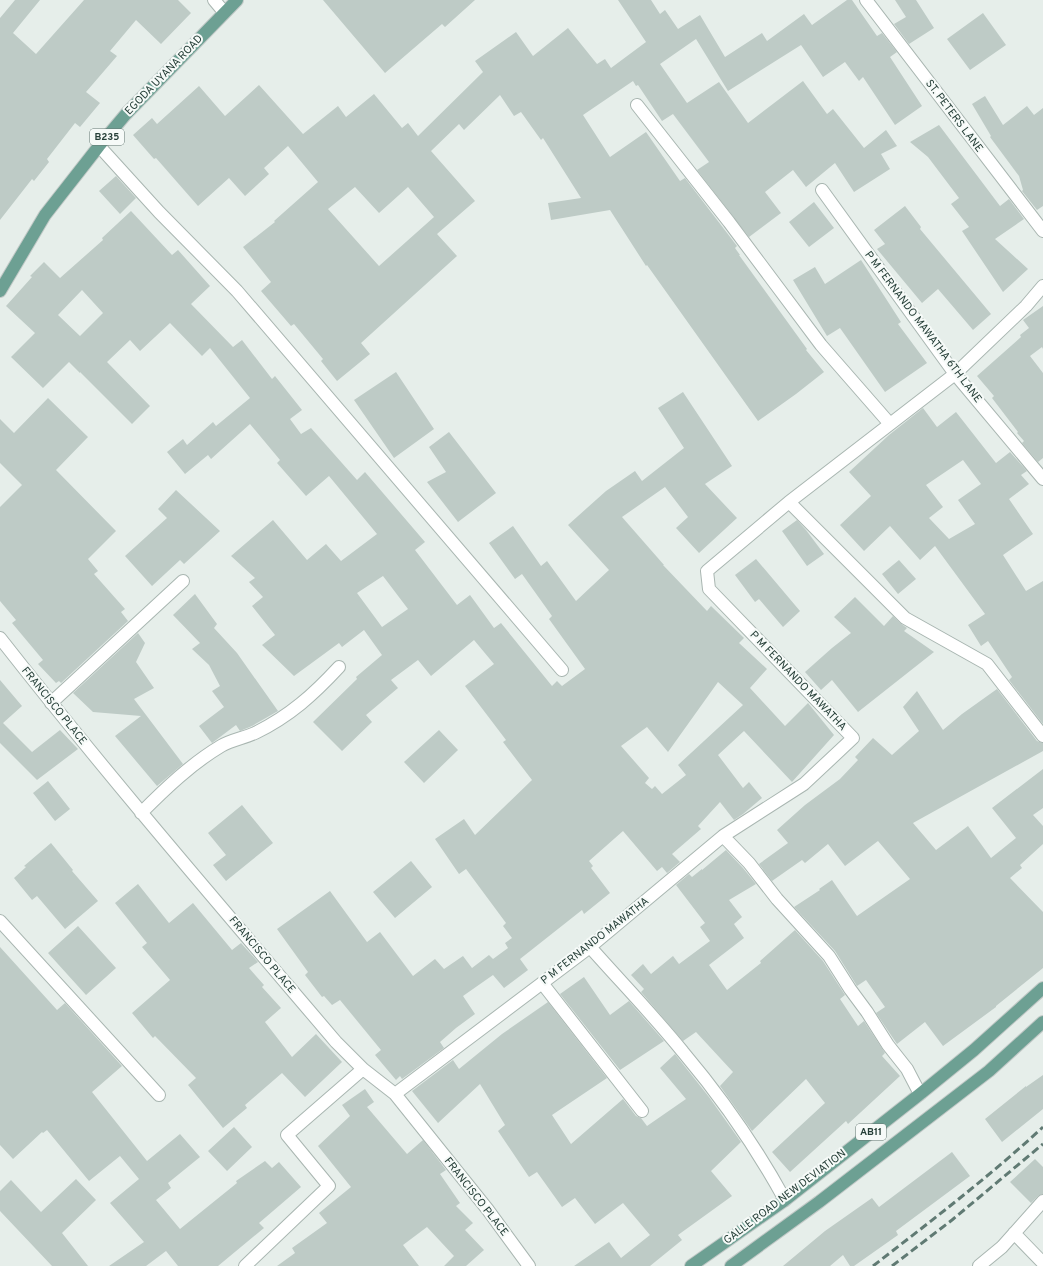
<svg xmlns="http://www.w3.org/2000/svg" width="1043" height="1266" viewBox="0 0 1043 1266" font-family="Overpass,sans-serif">
  <rect width="100%" height="100%" fill="#e6eeea"/>
  <path fill="#becbc6" fill-rule="evenodd" d="M15 0H40L13 33 36 54 84 0H178L191 13 161 44 136 20 110 51 117 56 86 92 100 103 80 127 75 123 47 159 49 162 34 181 32 179 0 220V18Z
    M323 0H475L445 27 442 24 385 73Z
    M618 0H651L660 14 665 10 678 29 700 15 725 57 762 33 767 41 804 14 812 25 847 0H852L877 36 882 33 897 52 890 57 922 106 895 125 863 77 859 81 845 62 823 77 801 45 728 91 696 39 660 64 687 103 719 82 748 123 803 81 827 114 833 109 864 148 886 130 897 146 881 154 890 169 854 192 835 163 806 187 793 170 765 192 781 213 749 237 697 170 709 162 673 114 662 121 638 85 636 86 633 81 583 115 610 157 646 132 680 181 685 178 737 246 735 248 740 255H739L807 349 806 350 824 372 796 394 758 421 647 265 646 266 610 210 551 220 548 203 581 198 543 138 541 140 521 112 514 116 500 95 464 130 459 124 431 151 475 201 437 234 457 256 361 343 370 354 337 381 321 361 323 359 294 324 291 326 261 291 271 282 243 247 275 222 274 221 318 182 288 146 264 168 269 174 245 196 229 178 198 206 156 158 154 159 133 135 152 118 157 124 199 86 225 116 259 85 303 134 338 106 346 117 374 94 402 128 408 123 418 136 483 72 475 61 516 32 533 56 568 28 597 64 605 59 611 68 646 42ZM355 187 379 213 408 187 434 217 379 266 328 209Z
    M895 0H916L934 28 909 44 894 24 906 17Z
    M983 13 1006 45 970 70 947 39Z
    M985 96 1003 125 1027 106 1034 115 1043 108V206L1037 210 1022 191 1023 190 1019 176 990 137 991 136 972 104Z
    M939 125 1000 206 1009 199 1024 219 995 239 1028 269 1003 292 962 231 969 227 951 204 959 198 928 157 910 142Z
    M116 176 136 198 120 214 99 191Z
    M814 202 834 228 809 247 789 222Z
    M905 206 921 227 920 229 991 314 973 330 938 289 922 303 877 249 885 244 874 230Z
    M131 211 172 255 178 250 210 286 191 304 233 347 242 340 272 379 275 376 302 410 290 419 301 434 311 428 357 480 365 472 425 542 415 550 457 605 470 595 494 628 501 623 552 686 557 681 562 686 585 669 549 619 552 616 522 574 515 579 489 543 513 526 541 566 547 561 576 601 609 570 568 525 606 491 635 471 642 481 684 448 658 408 683 392 732 466 705 484 737 518 699 553 676 528 688 517 665 487 622 517 664 565H663L707 611 711 606 744 638 739 643 767 669 750 688 785 726 808 703 834 735 792 782 744 731 718 755 743 788 749 782 762 798 743 814 734 820 720 802 698 826 701 829 672 854 680 862 667 873 662 867 657 871 623 831 589 861 593 866 591 868 610 893 584 914 582 910 520 959 528 970 504 988 493 975 463 996 475 1014 456 1028 440 1042 444 1048 402 1079 400 1076 396 1080 375 1055 381 1050 340 1000 332 1005 324 996 322 997 305 975 308 972 277 929 330 891 367 942 380 932 413 976 435 959 444 969 463 956 472 968 489 955 493 959 508 948 505 943 512 938 503 926 506 923 466 869 459 874 435 839 464 819 475 835 532 780 503 742 506 740 465 686 494 664 474 640 431 676 418 660 391 680 398 688 366 715 372 722 342 751 313 722 357 679 356 677 382 655 364 630 342 647 339 643 294 676 262 645 275 635 252 606 263 597 249 582 255 578 231 556 273 520 307 560 326 544 341 561 377 534 329 476 306 496 277 463 280 460 250 424 211 459 208 455 185 474 167 452 183 439 187 445 213 422 216 426 250 398 210 348 202 356 170 323 140 351 130 340 107 362 150 406 132 424 80 372V373L69 362 43 388 11 357 35 333 6 306 32 277 30 276 44 262 60 278 103 240 102 238ZM82 290 103 313 80 336 58 315ZM383 576 408 609 382 627 357 593ZM718 682 743 705 678 765 686 775 662 794 655 786 652 789 645 783 649 778 621 746 647 727 668 752Z
    M861 260 901 322 898 324 927 363 885 392 840 328 827 336 793 280 815 267 825 284Z
    M1043 306V349L1042 347 1030 356 1043 373V458L1038 462 1022 443 1024 441 1017 433 1018 432 992 398 994 396 977 376 1021 337 1020 335 1029 328 1023 320Z
    M396 372 434 429 394 458 354 400Z
    M48 398 88 437 56 470 116 531 88 559 98 571 94 574 125 609 121 612 128 621 61 683 59 681 56 683 38 664 43 660 12 623 16 620 0 601V507L22 485 0 463V419L14 433Z
    M923 408 937 427 956 412 996 463 1010 452 1027 471 1021 475 1029 484 1009 499 1033 534 1003 555 1026 591 1043 581V724L1009 680 1012 677 988 641 981 646 968 625 985 614 935 546 920 560 890 526 864 551 840 525 871 496 849 472 889 435ZM963 460 981 484 958 500 975 524 949 539 929 518 943 507 926 485Z
    M449 432 496 493 458 522 427 482 446 472 429 447Z
    M176 490 220 531 184 564 180 560 152 586 125 556 167 518 158 509Z
    M797 520 806 530 824 554 807 566 782 531Z
    M756 559 800 611 783 627 759 599 755 602 735 575Z
    M899 560 916 579 898 594 882 574Z
    M195 594 217 624 214 628 237 653 278 711 252 726 240 731 236 725 212 743 199 726 224 707 212 691 220 686 209 665 192 649 200 643 173 615Z
    M855 597 884 626 893 616 900 623 907 628 904 631 934 652 858 712 832 680 821 690 805 672 832 648 851 633 834 617Z
    M138 633 145 643 136 662 154 688 134 699 183 764 157 786 115 736 141 716 93 712 73 693Z
    M0 680 22 706 3 723 32 752 60 730 78 749 37 780 0 743Z
    M997 689 1037 741 1043 743V751L913 823 936 850 968 826 991 858 1016 838 992 808 1043 769V808L1033 815 1043 826V844L1020 865 1022 868 1010 878 1043 912V968L996 1006V1007L943 1046 925 1022 897 1044 876 1013 885 1007 866 980 857 986 835 951 794 907 820 890 819 889 832 880 857 916 910 879 878 841 845 866 828 844 805 863 802 860 772 881 759 864 788 843 777 830 805 805 840 779 858 760 855 757 873 738 892 755 919 731 903 707 917 691 943 730 962 714Z
    M439 730 458 750 424 783 404 762Z
    M48 781 70 809 55 821 33 793Z
    M242 805 273 843 226 881 213 865 226 855 208 833Z
    M51 843 73 870 72 871 98 901 65 929 37 896 32 900 14 878 26 867 24 866Z
    M726 850 743 868 756 884 729 900 742 917 734 924 744 938 709 965 727 990 761 963 760 961 795 930 823 961 845 995 840 999 858 1026 864 1021 885 1053 882 1056 900 1076 848 1124 846 1121 790 1172 772 1152 825 1103 806 1079 752 1131 720 1086 733 1072 696 1032 683 1041 641 992 644 989 631 975 643 964 651 974 673 956 679 964 710 941 700 927 705 923 676 885 689 874 692 877 702 869V870Z
    M411 861 432 887 395 918 373 892Z
    M138 884 169 923 193 903 232 950 241 943 258 962 249 968 264 985 262 987 281 1008 265 1022 292 1057 316 1034 342 1062 305 1097 282 1073 245 1105 247 1108 223 1128 188 1085 196 1078 155 1036 153 1038 132 1013 170 980 142 947 147 943 115 903Z
    M78 926 116 968 86 995 48 953Z
    M0 947 57 1010 65 1003 122 1066 92 1092 147 1161 180 1134 200 1157 168 1183 171 1188 156 1200 180 1229 237 1183 236 1181 265 1161 272 1168 279 1162 301 1187 259 1223 264 1228 218 1266H178L166 1251 146 1266H109L144 1242 110 1203 139 1179 120 1156 89 1181 47 1130 43 1133 42 1132 13 1159 0 1145Z
    M584 977 610 1015 629 1001 664 1041 620 1070 560 994Z
    M548 1002 607 1078 552 1115 571 1144 623 1099 636 1116 641 1118 647 1126 686 1099 660 1068 675 1054 709 1097 741 1142 711 1171 732 1196 678 1235 682 1240 650 1266H574L609 1242 621 1258 650 1235 623 1203 595 1224 575 1198 562 1207 537 1172 529 1177 498 1131 505 1125 480 1084 438 1123 412 1091 453 1060 459 1069 502 1034Z
    M1043 1075V1109L1002 1142 985 1119 1026 1086V1087Z
    M365 1089 374 1102 367 1107 407 1154 423 1140 446 1170 440 1174 460 1203 456 1206 473 1223 465 1230 484 1250 466 1266H444L454 1256 427 1227 403 1245 419 1266H277L295 1253 292 1248 327 1223 319 1213 351 1187 318 1146 350 1116 342 1105Z
    M234 1127 252 1147 227 1171 208 1151Z
    M952 1152 970 1176 896 1231 898 1235 854 1266H850L843 1255 830 1266H783L825 1231 872 1198 879 1207Z
    M1035 1159 1043 1167V1194L1038 1196 1031 1203 1010 1182Z
    M76 1179 96 1200 62 1233 88 1266H52L0 1211V1191L11 1180 41 1212Z"/>
  <g fill="none" stroke-linecap="round" stroke-linejoin="round">
    <defs>
      <path id="street" d="M214 0 224 12
        M866 0 1043 231
        M637 105 729 222 821 345 890 424
        M99 146 159 212 237 291 562 670
        M822 190 955 374 1043 479
        M789 502 905 618 987 664 1043 736
        M0 638C108 776 222 908 336 1042L363 1069 395 1094 488 1210 529 1266
        M51 703 183 581
        M141 813C166 788 191 764 221 746 231 740 244 738 255 733 290 716 314 694 339 667
        M723 836 749 863 777 899 829 956 850 989 867 1012 888 1045 907 1069 920 1094
        M0 921 159 1095
        M590 947C621 982 654 1016 683 1052 721 1097 756 1147 785 1200
        M542 983 642 1111
        M395 1094 590 947 723 836 804 784 853 738 709 589 707 571 789 502 955 374 1026 306 1043 286
        M1014 1233 1043 1263
        M245 1266 329 1186 287 1135 363 1069
        M979 1266 1002 1247 1043 1201"/>
      <path id="primary" d="M0 291 45 215 99 146 126 114 237 0
        M691 1266 785 1200 920 1094 974 1050 1043 988
        M731 1266 819 1202 989 1071 1043 1022"/>
    </defs>
    <use href="#street" stroke="#a9b6b1" stroke-width="14"/>
    <use href="#primary" stroke="#c2c9c7" stroke-width="14"/>
    <use href="#street" stroke="#fff" stroke-width="12"/>
    <use href="#primary" stroke="#6da093" stroke-width="12"/>
    <path stroke="#607a73" stroke-width="3" stroke-dasharray="8 4" stroke-linecap="butt" d="M873 1266C931 1221 989 1177 1043 1127
      M892 1266 952 1220 1043 1144"/>
  </g>
  <g text-anchor="middle" dominant-baseline="central" stroke-width="4" stroke-linejoin="round" paint-order="stroke">
    <g fill="#f6faf8" stroke="#647772" stroke-width="1">
      <rect x="90" y="129" width="34" height="16" rx="3"/>
      <rect x="856" y="1124" width="30" height="16" rx="3"/>
    </g>
    <g font-size="10" font-weight="bold" fill="#263f38">
      <text x="107" y="137">B235</text>
      <text x="871" y="1132">AB11</text>
    </g>
    <g font-size="11" fill="#263f38" stroke="#f6faf8">
      <text transform="translate(164 75) rotate(-46)">EGODA UYANA ROAD</text>
      <text transform="translate(954 116) rotate(53)">ST. PETERS LANE</text>
      <text transform="translate(923 327) rotate(53)">P M FERNANDO MAWATHA 6TH LANE</text>
      <text transform="translate(798 681) rotate(46)">P M FERNANDO MAWATHA</text>
      <text transform="translate(54 706) rotate(51)">FRANCISCO PLACE</text>
      <text transform="translate(595 941) rotate(-38)">P M FERNANDO MAWATHA</text>
      <text transform="translate(262 955) rotate(50)">FRANCISCO PLACE</text>
      <text transform="translate(476 1197) rotate(52)">FRANCISCO PLACE</text>
      <text transform="translate(785 1197) rotate(-37)">GALLE ROAD NEW DEVIATION</text>
    </g>
  </g>
</svg>
